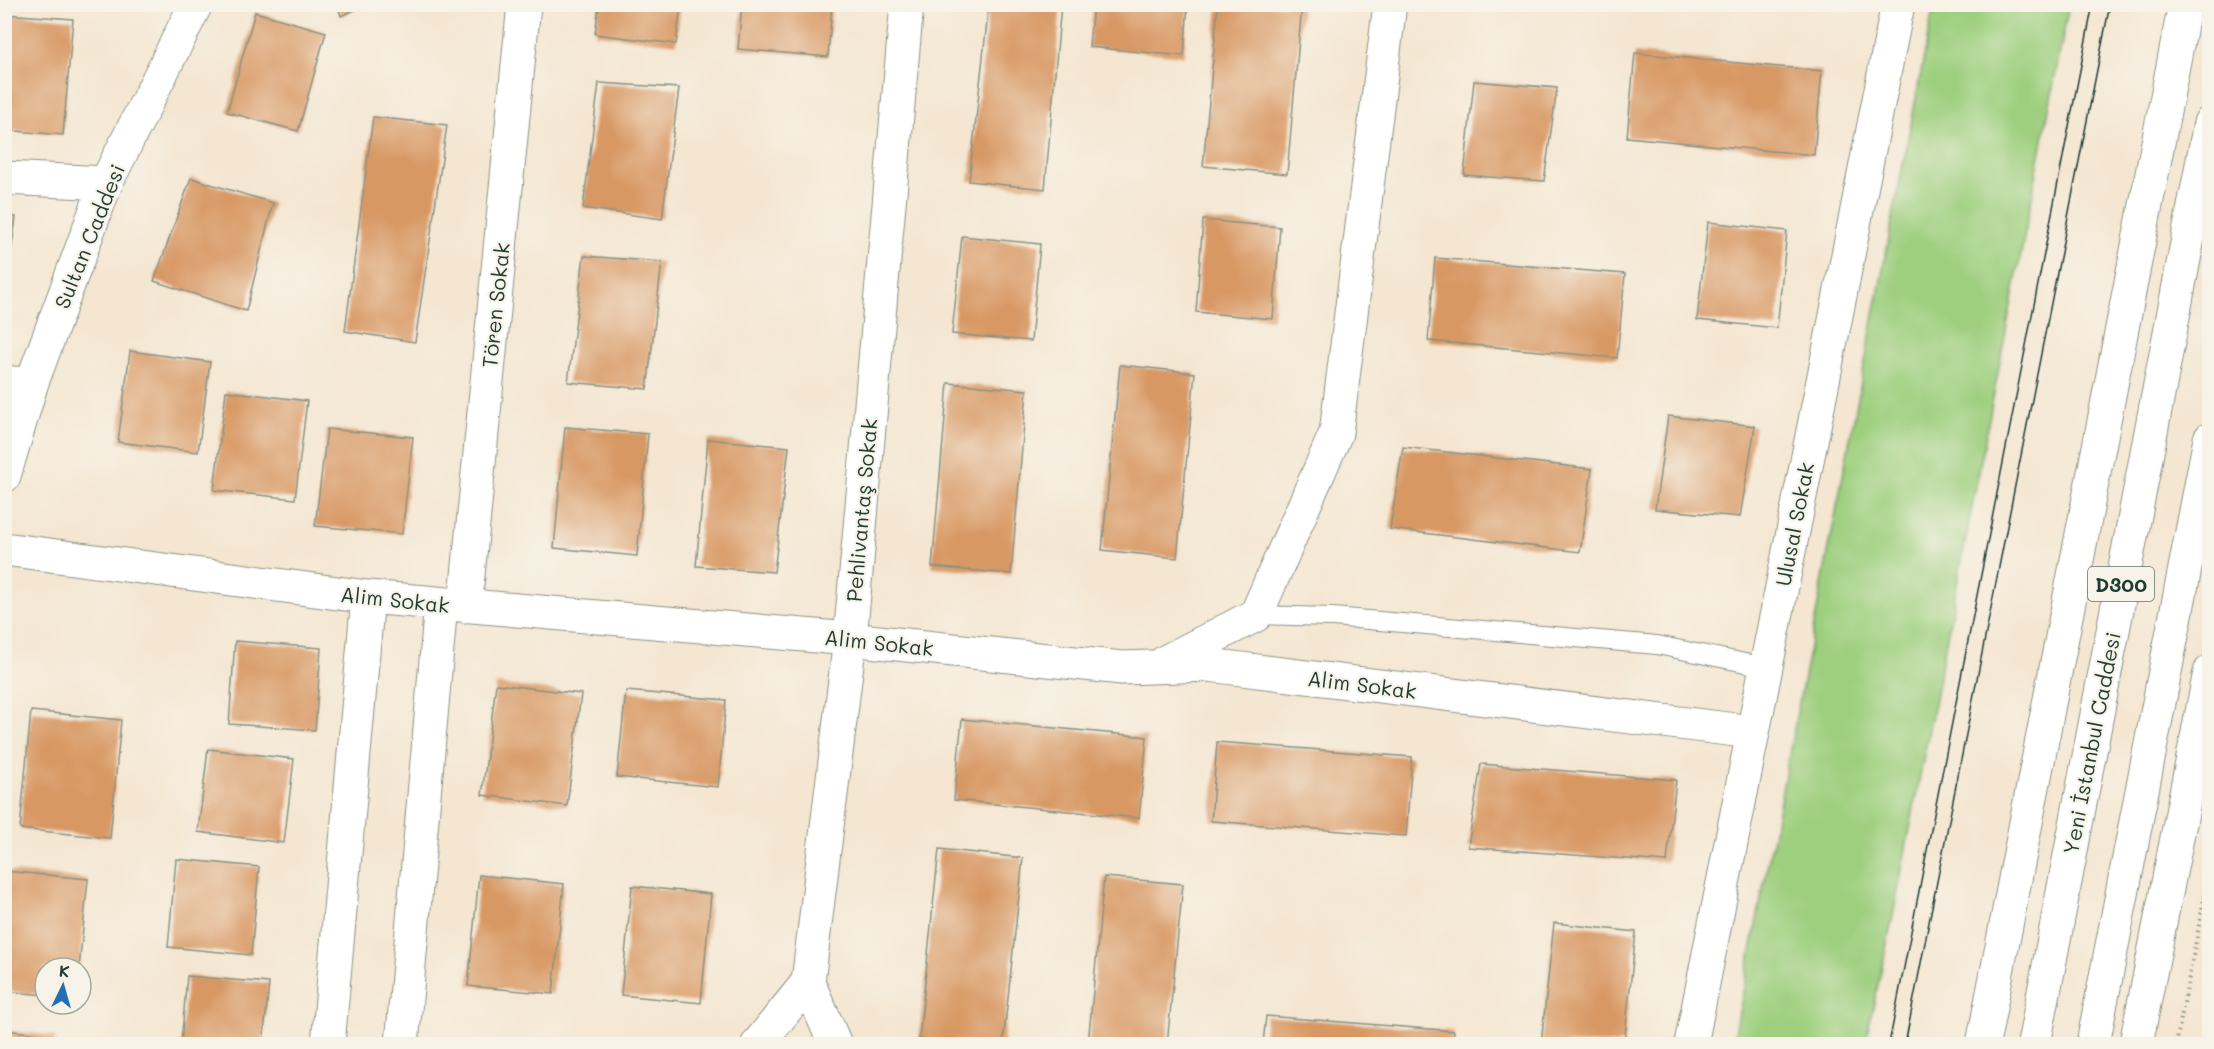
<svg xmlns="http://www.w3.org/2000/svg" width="2214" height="1049" viewBox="0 0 2214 1049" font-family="Mali,sans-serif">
  <rect width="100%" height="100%" fill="#f7f3e8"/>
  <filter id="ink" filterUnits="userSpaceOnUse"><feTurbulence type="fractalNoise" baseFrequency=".0167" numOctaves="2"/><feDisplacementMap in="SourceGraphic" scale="12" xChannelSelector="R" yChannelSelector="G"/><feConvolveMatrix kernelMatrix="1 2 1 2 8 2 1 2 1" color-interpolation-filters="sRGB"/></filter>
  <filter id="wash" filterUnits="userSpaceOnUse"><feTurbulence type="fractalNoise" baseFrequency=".008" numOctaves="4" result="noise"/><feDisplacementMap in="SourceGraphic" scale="24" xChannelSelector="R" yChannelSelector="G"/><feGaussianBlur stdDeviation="1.35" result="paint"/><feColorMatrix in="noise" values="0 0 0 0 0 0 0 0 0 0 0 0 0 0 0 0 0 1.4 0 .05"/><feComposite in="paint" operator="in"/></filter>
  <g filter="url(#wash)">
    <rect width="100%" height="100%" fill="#f4e6d1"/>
    <path fill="#9dcf7e" stroke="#5e8659" stroke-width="1.5" d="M1934 5H2069L1892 921 1865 1044H1733Z"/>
    <g id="blocks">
      <path fill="#d89863" d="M337 4H368L341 16Z
        M742 4H832L828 57 738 49Z
        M989 4H1061L1045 189 969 181Z
        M1093 4H1188L1184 56 1089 47Z
        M599 5H681L676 44 595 34Z
        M1218 5H1302L1287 174 1203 166Z
        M255 12 326 32 298 131 227 112Z
        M4 14 73 19 63 135 4 130Z
        M1635 53 1822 71 1814 155 1627 137Z
        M1474 81 1557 88 1544 181 1464 175Z
        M599 83 679 88 662 219 583 208Z
        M373 117 447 125 415 342 345 331Z
        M191 178 273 203 246 311 154 281Z
        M4 216 16 217 6 287H4Z
        M1203 220 1280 227 1273 319 1196 312Z
        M1708 222 1787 231 1777 328 1697 320Z
        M962 236 1040 244 1031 341 952 334Z
        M584 256 662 262 647 389 568 382Z
        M1435 258 1625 274 1617 358 1428 341Z
        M130 351 210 362 198 452 118 442Z
        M1120 365 1195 373 1177 558 1102 550Z
        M948 383 1027 390 1011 574 932 567Z
        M226 391 307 401 295 499 214 490Z
        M1668 416 1755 426 1740 517 1655 509Z
        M565 427 648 434 637 556 554 548Z
        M327 429 413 437 402 534 315 526Z
        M708 439 789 447 774 572 696 566Z
        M1403 447 1592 469 1580 552 1390 529Z
        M235 641 321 648 315 730 229 724Z
        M496 684 581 694 567 806 482 795Z
        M626 691 726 700 718 787 617 777Z
        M31 711 121 720 110 838 20 829Z
        M962 719 1147 737 1139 818 954 800Z
        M1217 742 1412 757 1406 836 1211 821Z
        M208 749 294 759 284 843 198 832Z
        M1481 764 1676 780 1667 862 1468 847Z
        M939 849 1023 858 1003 1044H968L919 1039Z
        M176 859 259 867 251 955 168 947Z
        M4 871 88 879 79 968H45V995L4 991Z
        M479 875 564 884 553 994 468 986Z
        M1104 877 1183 884 1167 1044H1088Z
        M632 886 711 894 701 1003 621 995Z
        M1554 923 1636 932 1624 1044H1541Z
        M187 976 269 983 263 1044H181Z
        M1266 1016 1454 1031 1453 1044H1263Z
        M4 1030 56 1036 55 1044H4Z"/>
    </g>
  </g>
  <g filter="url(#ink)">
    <use href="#blocks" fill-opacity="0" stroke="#8a9282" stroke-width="1.5"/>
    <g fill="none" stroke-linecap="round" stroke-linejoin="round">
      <defs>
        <path id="service" d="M1256 615 1333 617 1657 645 1765 667"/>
        <path id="minor" d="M4 178 106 183
          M4 382 31 385
          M4 549 368 597 850 639 1122 668 1209 665 1752 732
          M465 606 524 4
          M1165 662 1256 615 1336 433 1390 4
          M328 1044 368 597
          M402 1044 441 604
          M758 1044 808 982
          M835 1044 808 982 850 639 907 4"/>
        <path id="tertiary" d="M4 476 31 385 106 183 196 4
          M1691 1044 1898 4"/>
        <path id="trunk" d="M1983 1044 2185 4
          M2034 1044 2210 123
          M2093 1044 2210 439
          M2136 1044 2210 672"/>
      </defs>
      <use href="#service" stroke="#8a9282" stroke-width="20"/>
      <use href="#minor" stroke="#8a9282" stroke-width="35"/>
      <use href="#tertiary" stroke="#8a9282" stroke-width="35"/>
      <use href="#trunk" stroke="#8a9282" stroke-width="35"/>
      <path stroke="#8a9282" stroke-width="4" stroke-dasharray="1.5 4.5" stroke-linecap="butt" d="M2176 1044 2210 869"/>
      <use href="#service" stroke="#fff" stroke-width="18"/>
      <use href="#minor" stroke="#fff" stroke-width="33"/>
      <use href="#tertiary" stroke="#fff" stroke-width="33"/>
      <use href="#trunk" stroke="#fff" stroke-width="33"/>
      <path stroke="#1f3d34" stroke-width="1.5" d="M1889 1044 2093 4
        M1905 1044 2110 4"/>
    </g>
  </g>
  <g text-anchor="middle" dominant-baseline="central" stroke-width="4.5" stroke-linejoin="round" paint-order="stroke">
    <rect fill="#f7f3e8" stroke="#60746a" stroke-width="1.5" x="2088" y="567" width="66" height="34" rx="4.5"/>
    <g font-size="20" font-weight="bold" fill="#1f3d34">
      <text x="2121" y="584">D300</text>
    </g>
    <g font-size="21" fill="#1f3d34" stroke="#f7f3e8">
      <text transform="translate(89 236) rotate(-68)">Sultan Caddesi</text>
      <text transform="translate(495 305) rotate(-84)">Tören Sokak</text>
      <text transform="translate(861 510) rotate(-85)">Pehlivantaş Sokak</text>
      <text transform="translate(1794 524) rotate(-79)">Ulusal Sokak</text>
      <text transform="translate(395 599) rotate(6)">Alim Sokak</text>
      <text transform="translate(879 642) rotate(6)">Alim Sokak</text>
      <text transform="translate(1362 684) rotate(7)">Alim Sokak</text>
      <text transform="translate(2091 743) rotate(-79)">Yeni İstanbul Caddesi</text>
    </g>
  </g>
  <rect width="2214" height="1049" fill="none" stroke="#f7f3e8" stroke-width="24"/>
  <g transform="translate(63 986) rotate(5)"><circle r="28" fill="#f7f3e8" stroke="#a1aaa0" stroke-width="1.5"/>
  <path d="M0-4.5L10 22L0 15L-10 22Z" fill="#1f6fb2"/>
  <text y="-9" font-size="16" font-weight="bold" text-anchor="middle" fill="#1f3d34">K</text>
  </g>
</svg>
